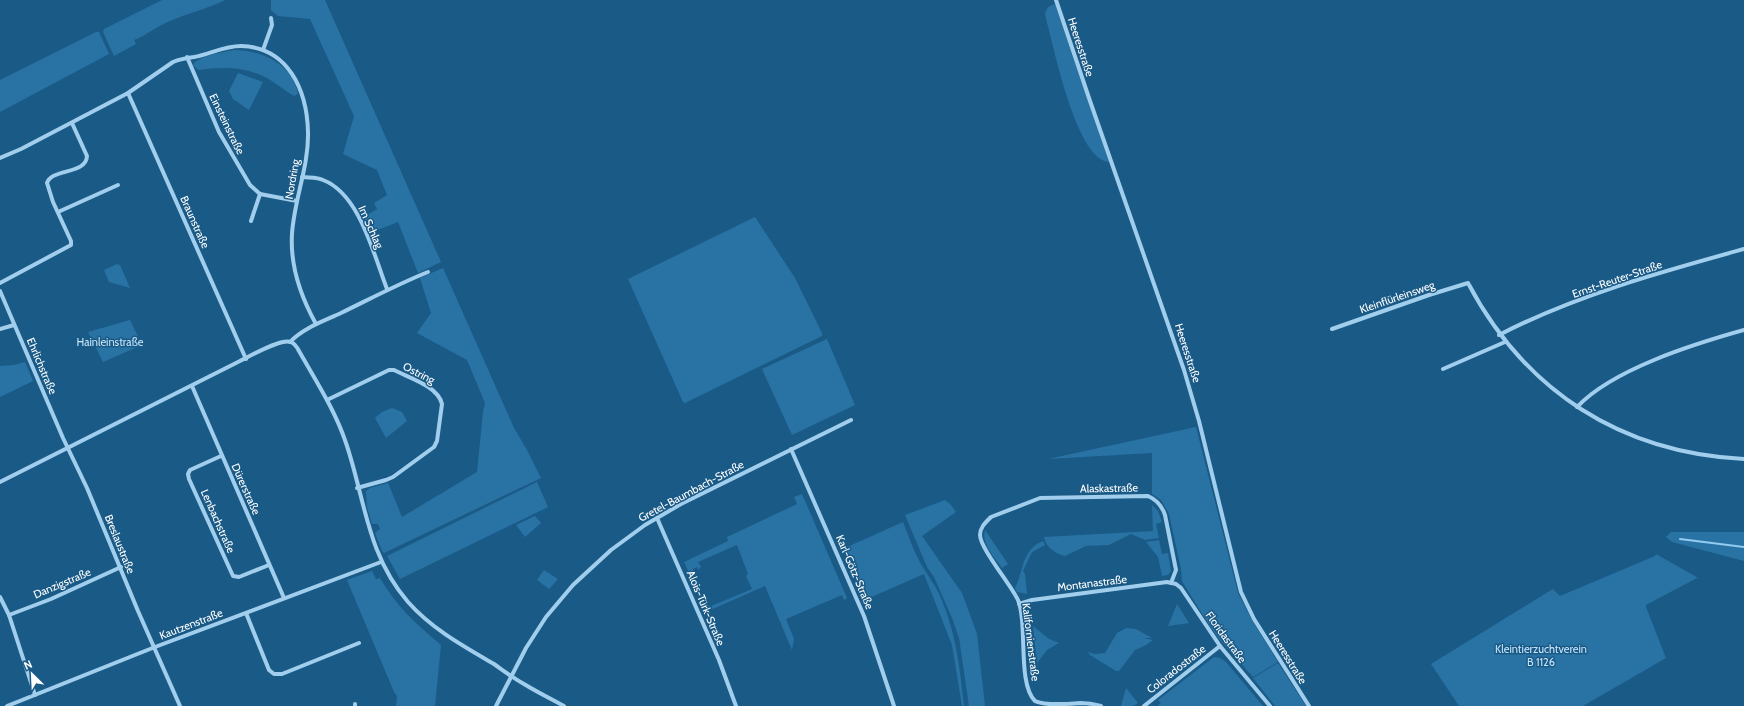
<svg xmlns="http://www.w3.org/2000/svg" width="1744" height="706" viewBox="0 0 1744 706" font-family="Cabin,sans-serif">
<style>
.green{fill:#2973a4}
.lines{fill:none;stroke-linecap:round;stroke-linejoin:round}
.stream{stroke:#94ccef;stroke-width:2}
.street{stroke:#a1ceec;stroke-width:4}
.labels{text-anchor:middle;stroke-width:3;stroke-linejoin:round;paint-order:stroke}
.street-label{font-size:11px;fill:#fff;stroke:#1a5a87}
.park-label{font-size:11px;fill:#c6e5f9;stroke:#1a5a87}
</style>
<rect width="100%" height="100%" fill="#1a5a87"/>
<g class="green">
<path d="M162,0H225C207,9 188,13 170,21C157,26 147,35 134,40L136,44L114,56L103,32L104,29Z"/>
<polygon points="271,0 325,0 441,262 418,273 398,222 370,233 364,217 377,209 374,203 387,195 377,170 343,154 354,116 310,19 278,16 271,10"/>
<path d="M1055,4L1109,162C1076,160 1054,47 1046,19L1045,13L1048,7Z"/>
<polygon points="96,32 99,32 109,54 0,112 0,80"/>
<path d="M234,50C261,50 293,64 298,94L294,96C284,90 275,82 265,77C243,66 221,67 198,70L193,65C197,56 224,52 234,50Z"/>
<polygon points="238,73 263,82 249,110 233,99 229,91"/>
<polygon points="755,217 795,278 822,333 822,336 685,403 683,402 628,279"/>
<polygon points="117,264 120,265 130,288 109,282 104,270"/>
<polygon points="443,268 514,428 527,450 541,478 384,553 382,551 375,533 380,529 378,524 372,524 367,507 366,491 370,488 388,483 402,517 477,472 483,412 485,403 467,360 417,333 431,313 420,278"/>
<polygon points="130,320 142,345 103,362 88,332"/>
<polygon points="827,339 855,405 792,435 762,369"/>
<polygon points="25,362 33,381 0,397 0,366 14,365"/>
<polygon points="392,408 402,412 407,421 386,438 375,418 382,412"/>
<polygon points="1196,427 1238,593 1252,620 1278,662 1253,677 1219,639 1204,617 1182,581 1181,569 1169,514 1161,500 1152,494 1152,453 1048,459"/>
<polygon points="537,482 548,507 400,579 387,556"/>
<polygon points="802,494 847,598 844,600 842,595 786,619 794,639 792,650 765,586 708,611 715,629 713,629 702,604 707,602 709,607 752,589 746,576 748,574 737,545 698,562 701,567 698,570 697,567 693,569 694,573 690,575 684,562 728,541 727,537 797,504 794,497"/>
<polygon points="945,500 951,505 956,512 922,536 962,593 977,634 985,706 969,706 959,638 952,618 934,577 927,567 905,515"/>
<path d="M1152,505L1158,511L1162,522L1156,524L1159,538L1145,540L1131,534L1109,545L1086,546L1065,556C1055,554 1046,547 1044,537L1153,531Z"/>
<polygon points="535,516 541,523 525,537 516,525"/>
<path d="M903,522C909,537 915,555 924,569C930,579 937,588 941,598C956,633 960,669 964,706H962L952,645L924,574L867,599L845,548Z"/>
<path d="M985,530L1008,564L1002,568C995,558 981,544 985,530Z"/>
<polygon points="1671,532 1744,532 1744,561 1672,542 1666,537"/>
<polygon points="1159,540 1162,554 1168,553 1171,571 1168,575 1162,576 1158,557 1146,542"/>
<path d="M1043,541L1045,545L1032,552L1023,571L1025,574L1027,594L1017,592L1015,588C1024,571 1021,550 1043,541Z"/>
<polygon points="1656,554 1700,579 1697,578 1646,605 1646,607 1666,658 1583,706 1459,706 1431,664 1553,589 1560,596 1655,556"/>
<polygon points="544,570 558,579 549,589 537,580"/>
<path d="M372,571L376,579L380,578C396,606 416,624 441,645L435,706H396L397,696L394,692L347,580Z"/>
<polygon points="1177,604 1189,623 1168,626"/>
<polygon points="1033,626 1049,639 1059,643 1047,650 1037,663"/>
<polygon points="1126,628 1136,629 1152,638 1143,638 1153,640 1146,645 1135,650 1119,671 1116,671 1090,655 1088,652 1095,654 1105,653 1117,633"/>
<polygon points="1214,657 1220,658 1226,662 1263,706 1157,706 1161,703 1158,700"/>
<polygon points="1278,663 1306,706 1275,706 1253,678"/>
<polygon points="1126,688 1138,703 1133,706 1121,706"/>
</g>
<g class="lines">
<polyline class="stream" points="1680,539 1744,547"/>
<g class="street">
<polyline points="1056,0 1090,101 1184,370 1199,421 1241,592 1254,619 1309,706"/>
<polyline points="263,50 272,25 271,18"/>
<polyline points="187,57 219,132 250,185 260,194 297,201"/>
<polyline points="128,93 246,359"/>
<path d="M0,158L21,149L128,93L173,62C180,59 186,58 194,57C210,54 224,46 241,46C288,47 307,90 308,132C309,166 294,200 292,234C290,266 301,297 316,324"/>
<path d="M302,177C309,178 317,177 323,180C360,194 374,256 387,289"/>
<polyline points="58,212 118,185"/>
<polyline points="251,221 260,194"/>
<path d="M0,283L71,245V241L53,202L47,183C52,168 86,175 87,156L72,123"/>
<polyline points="0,291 63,438 87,488 138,611 180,706"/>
<polyline points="0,329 14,325"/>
<path d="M1332,329L1429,295L1468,283C1525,391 1621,453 1744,459"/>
<path d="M1499,335C1576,295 1661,272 1744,249"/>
<path d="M290,342C303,328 324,321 341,313C370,299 398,284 428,272"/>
<polyline points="1443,369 1505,342"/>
<polyline points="192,386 284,598"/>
<path d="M327,400L389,370H394C409,378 438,386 442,404L437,441L434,447L393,477L386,480L357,488"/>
<path d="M1577,407C1613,369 1694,344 1744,330"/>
<polyline points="791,449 864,616 894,706"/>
<polyline points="221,456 190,470 188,474 189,479 233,576 239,577 269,565"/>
<path d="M0,482L238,362C249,357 280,338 291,342C295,344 297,347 299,351C316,381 335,410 346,443C365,499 367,555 408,602C432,629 463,646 494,664C504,671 513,678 524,684C537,692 551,699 564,706"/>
<polyline points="657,518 719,660 736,706"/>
<polyline points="0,597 9,615 35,695"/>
<polyline points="1019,604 1032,600 1167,582 1176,584 1181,588 1220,646 1270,706"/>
<polyline points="246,613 269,670 274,674 282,674 359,643"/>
<polyline points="9,615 51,599 121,567"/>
<polyline points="7,706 155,647 381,562"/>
<polyline points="355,706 355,704"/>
<polyline points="496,706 526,648 546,617 573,585 611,550 645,525 681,504 851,420"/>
<path d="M1101,706C1094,704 1087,703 1080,703C1067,704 1046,706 1035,701C1017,683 1028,625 1018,600C1011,585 980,548 980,535C980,527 986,522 991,517L1040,498L1148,496C1157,500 1162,506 1165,515L1176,570L1171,583"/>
<polyline points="1144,706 1220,646"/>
</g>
</g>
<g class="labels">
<g class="street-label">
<text transform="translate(1081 47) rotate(72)" y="4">Heeresstraße</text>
<text transform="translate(227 124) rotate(64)" y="4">Einsteinstraße</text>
<text transform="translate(292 179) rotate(-80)" y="4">Nordring</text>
<text transform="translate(195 222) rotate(66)" y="4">Braunstraße</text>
<text transform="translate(371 227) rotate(66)" y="4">Im Schlag</text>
<text transform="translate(1617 279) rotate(-19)" y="4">Ernst-Reuter-Straße</text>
<text transform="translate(1397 297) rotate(-19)" y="4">Kleinflürleinsweg</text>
<text transform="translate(1188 353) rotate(72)" y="4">Heeresstraße</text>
<text transform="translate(42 366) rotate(67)" y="4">Ehrlichstraße</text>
<text transform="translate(419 373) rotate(27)" y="4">Ostring</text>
<text transform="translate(1109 488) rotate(-1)" y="4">Alaskastraße</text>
<text transform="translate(246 489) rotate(66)" y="4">Dürerstraße</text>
<text transform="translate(691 491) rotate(-28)" y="4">Gretel-Baumbach-Straße</text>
<text transform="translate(218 521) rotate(66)" y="4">Lenbachstraße</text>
<text transform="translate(120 544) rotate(68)" y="4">Breslaustraße</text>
<text transform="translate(855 572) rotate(67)" y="4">Karl-Götz-Straße</text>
<text transform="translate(62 583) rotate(-23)" y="4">Danzigstraße</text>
<text transform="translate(1092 583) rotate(-7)" y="4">Montanastraße</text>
<text transform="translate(706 608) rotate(67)" y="4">Alois-Türk-Straße</text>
<text transform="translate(191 624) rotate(-21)" y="4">Kautzenstraße</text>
<text transform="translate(1226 637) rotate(54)" y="4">Floridastraße</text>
<text transform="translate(1031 642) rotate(83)" y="4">Kalifornienstraße</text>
<text transform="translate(1288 657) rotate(58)" y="4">Heeresstraße</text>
<text transform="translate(1176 669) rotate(-38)" y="4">Coloradostraße</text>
</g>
<g class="park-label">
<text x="110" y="346">Hainleinstraße</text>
<text x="1541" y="653">Kleintierzuchtverein<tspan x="1541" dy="13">B 1126</tspan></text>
</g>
</g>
<g transform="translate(32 674) rotate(336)" stroke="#1a5a87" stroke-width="3" paint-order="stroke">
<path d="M0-3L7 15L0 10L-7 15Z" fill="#ffffff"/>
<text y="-6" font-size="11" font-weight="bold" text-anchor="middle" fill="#ffffff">N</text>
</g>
</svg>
